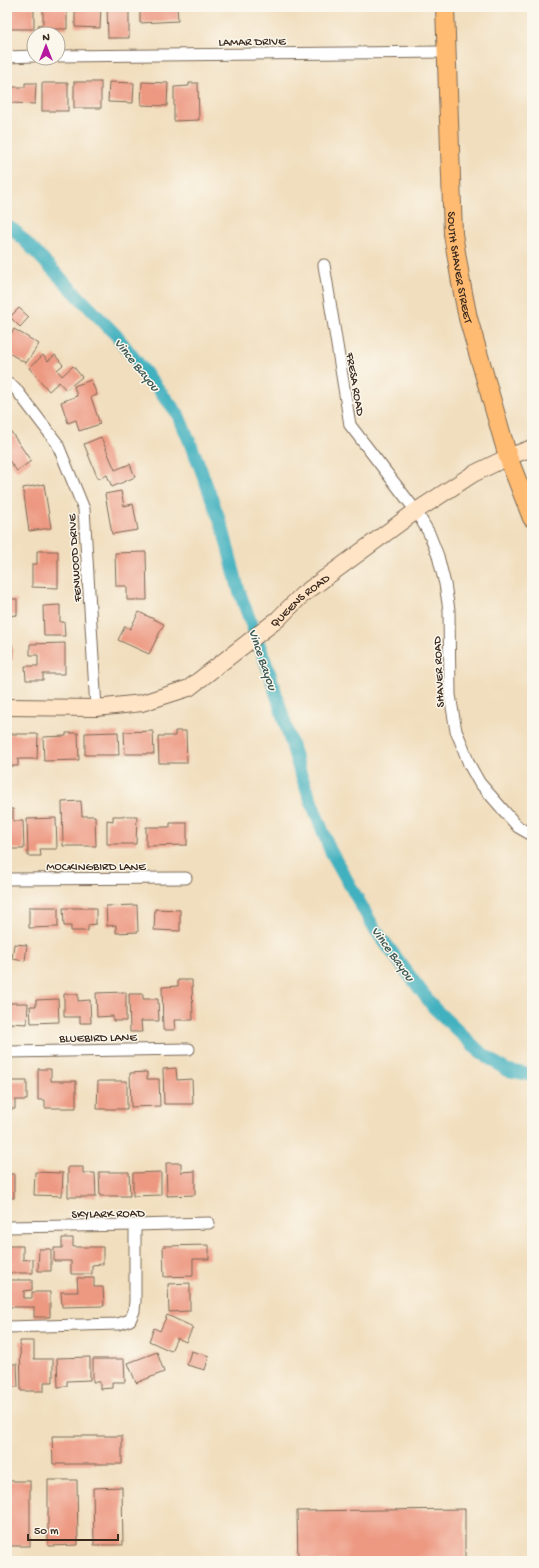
<svg xmlns="http://www.w3.org/2000/svg" width="539" height="1568" viewBox="0 0 539 1568" font-family="'Gochi Hand',sans-serif">
<style>
.lines{fill:none;stroke-linecap:round;stroke-linejoin:round}
.canal{stroke:#43b1bf;stroke-width:13}
.building{fill:#ed9982}
.street-casing{stroke:#7b6956;stroke-width:13}
.secondary-casing{stroke:#7b6956;stroke-width:18}
.primary-casing{stroke:#7b6956;stroke-width:20}
.street{stroke:#fff;stroke-width:11}
.secondary{stroke:#ffe4c6;stroke-width:16}
.primary{stroke:#ffbb71;stroke-width:18}
.labels{text-anchor:middle;stroke-width:3;stroke-linejoin:round;paint-order:stroke}
.street-label{font-size:12px;fill:#3b2a1e;stroke:#fbf7ec}
.water-label{font-size:13px;font-style:italic;fill:#3e5956;stroke:#fbf7ec}
</style>
<rect width="100%" height="100%" fill="#fbf7ec"/>
<filter id="ink" filterUnits="userSpaceOnUse"><feTurbulence type="fractalNoise" baseFrequency=".025" numOctaves="2"/><feDisplacementMap in="SourceGraphic" scale="8" xChannelSelector="R" yChannelSelector="G"/><feConvolveMatrix kernelMatrix="1 2 1 2 8 2 1 2 1" color-interpolation-filters="sRGB"/></filter>
<filter id="wash" filterUnits="userSpaceOnUse"><feTurbulence type="fractalNoise" baseFrequency=".012" numOctaves="4" result="noise"/><feDisplacementMap in="SourceGraphic" scale="16" xChannelSelector="R" yChannelSelector="G"/><feGaussianBlur stdDeviation="0.9" result="paint"/><feColorMatrix in="noise" values="0 0 0 0 0 0 0 0 0 0 0 0 0 0 0 0 0 1.4 0 .05"/><feComposite in="paint" operator="in"/></filter>
<g filter="url(#wash)">
<rect width="100%" height="100%" fill="#f1debe"/>
<g class="lines">
<polyline class="canal" points="7,226 15,231 116,335 178,414 198,462 223,529 239,591 269,671 300,772 330,850 374,928 434,1008 479,1051 506,1070 532,1075"/>
</g>
<g id="blocks">
<g class="building">
<rect x="8" y="7" width="26" height="22"/>
<polygon points="43,7 67,7 67,29 50,29 50,34 39,34 38,25 43,24"/>
<polygon points="75,7 101,7 100,28 75,27"/>
<polygon points="107,7 129,7 129,38 108,38"/>
<polygon points="140,7 177,7 178,21 140,23"/>
<rect x="74" y="82" width="27" height="26"/>
<polygon points="109,82 134,83 133,103 108,102"/>
<polygon points="142,82 168,83 167,106 141,105"/>
<polygon points="25,83 36,83 35,104 11,103 11,87 25,87"/>
<rect x="42" y="83" width="26" height="28"/>
<polygon points="189,83 198,83 199,120 174,121 174,87 189,86"/>
<polygon points="19,308 29,317 20,327 10,317"/>
<polygon points="14,329 39,344 26,363 7,352 7,339"/>
<polygon points="43,355 48,361 55,355 63,365 57,370 62,376 73,366 82,377 66,390 59,382 49,391 29,368"/>
<polygon points="91,380 97,395 91,397 100,424 79,431 76,420 68,423 61,402 77,396 74,386"/>
<polygon points="7,426 31,461 17,471 7,458"/>
<polygon points="101,437 115,470 130,464 135,477 112,487 107,475 98,479 84,444"/>
<polygon points="44,484 51,528 29,531 23,488"/>
<polygon points="121,491 124,506 133,504 138,530 112,534 105,494"/>
<polygon points="37,551 58,551 58,588 32,587 32,564 37,564"/>
<polygon points="146,552 147,600 127,600 127,586 116,586 115,553"/>
<polygon points="7,599 17,599 17,615 7,616"/>
<polygon points="60,605 60,622 64,622 65,636 44,636 43,606"/>
<polygon points="139,612 164,624 149,654 118,640 125,626 130,629"/>
<polygon points="65,643 65,674 43,674 43,680 26,680 25,666 38,666 38,655 30,655 30,644"/>
<polygon points="7,645 12,645 13,659 7,659"/>
<polygon points="153,731 154,754 125,754 124,732"/>
<polygon points="175,731 186,731 187,763 159,763 158,736 175,736"/>
<polygon points="118,732 119,755 85,755 85,733"/>
<polygon points="66,733 78,733 79,760 44,761 43,737 66,736"/>
<polygon points="7,734 38,734 37,759 18,759 18,766 7,766"/>
<polygon points="81,801 82,816 95,816 96,846 63,846 62,802"/>
<polygon points="7,809 13,809 13,821 23,821 24,849 7,849"/>
<polygon points="113,816 137,816 136,844 107,844 107,820 113,821"/>
<polygon points="56,818 57,849 40,849 41,856 28,856 27,819"/>
<polygon points="170,823 187,823 187,845 146,846 146,827 170,827"/>
<polygon points="137,905 138,932 116,933 116,925 107,926 106,906"/>
<polygon points="29,907 58,907 58,927 29,928"/>
<polygon points="63,908 96,908 96,924 88,925 88,931 71,931 71,926 64,926"/>
<polygon points="155,909 180,910 180,931 154,930"/>
<polygon points="14,944 27,945 25,961 12,959"/>
<polygon points="178,980 192,980 193,1020 174,1020 175,1030 163,1030 162,987 178,986"/>
<polygon points="126,992 126,1021 113,1021 113,1016 97,1017 96,993"/>
<polygon points="64,994 78,994 78,1001 90,1000 91,1023 80,1023 80,1017 64,1017"/>
<polygon points="129,994 143,994 143,999 158,999 159,1021 141,1021 142,1032 130,1032"/>
<polygon points="58,999 59,1022 31,1023 30,1006 36,1006 36,1000"/>
<polygon points="7,1003 28,1003 27,1024 10,1023 10,1031 7,1031"/>
<polygon points="176,1068 177,1080 192,1079 193,1104 164,1104 163,1069"/>
<polygon points="38,1069 51,1069 51,1081 76,1081 76,1108 45,1108 45,1100 38,1100"/>
<polygon points="7,1071 11,1071 11,1081 27,1081 27,1100 15,1100 15,1109 7,1109"/>
<polygon points="147,1072 147,1079 159,1079 160,1106 131,1107 130,1073"/>
<polygon points="98,1081 127,1081 127,1109 97,1109"/>
<polygon points="166,1163 181,1163 181,1172 195,1171 195,1195 167,1196"/>
<polygon points="68,1167 83,1167 83,1173 95,1173 96,1197 68,1197"/>
<polygon points="35,1172 63,1173 62,1196 34,1195"/>
<polygon points="99,1172 129,1172 130,1196 100,1196"/>
<polygon points="161,1172 161,1195 133,1196 133,1173"/>
<rect x="7" y="1174" width="7" height="24"/>
<polygon points="62,1238 73,1238 73,1247 103,1247 103,1264 92,1265 92,1274 71,1274 71,1261 54,1261 54,1248 62,1248"/>
<polygon points="209,1245 209,1259 193,1259 193,1276 164,1277 163,1246"/>
<polygon points="7,1246 23,1246 23,1260 33,1259 33,1273 7,1273"/>
<polygon points="39,1249 51,1249 51,1271 38,1271"/>
<polygon points="77,1278 94,1278 94,1287 103,1287 104,1306 62,1307 61,1292 78,1292"/>
<polygon points="7,1280 32,1280 32,1290 24,1291 24,1298 32,1298 32,1292 50,1292 50,1317 34,1317 34,1307 7,1307"/>
<polygon points="190,1283 190,1311 169,1312 168,1284"/>
<polygon points="167,1315 193,1327 186,1342 177,1338 171,1351 149,1341 154,1328 160,1331"/>
<polygon points="20,1341 34,1341 34,1359 53,1359 53,1382 44,1382 44,1391 21,1391"/>
<polygon points="191,1351 209,1356 205,1370 187,1365"/>
<polygon points="157,1352 164,1372 136,1383 128,1363"/>
<polygon points="90,1357 90,1380 67,1381 67,1386 58,1387 57,1358"/>
<polygon points="93,1359 124,1359 125,1382 112,1382 112,1388 100,1389 100,1382 93,1382"/>
<polygon points="7,1364 17,1364 18,1387 7,1387"/>
<polygon points="52,1436 122,1436 122,1464 53,1464"/>
<polygon points="48,1480 77,1480 78,1545 48,1546"/>
<rect x="7" y="1481" width="23" height="65"/>
<polygon points="122,1487 123,1545 94,1545 93,1488"/>
<polygon points="465,1509 465,1561 298,1561 297,1511"/>
</g>
</g>
</g>
<g filter="url(#ink)">
<use href="#blocks" fill-opacity="0" stroke="#7b6956" stroke-width="1"/>
<g class="lines">
<g class="street-casing">
<g id="street">
<polyline points="58,56 446,52"/>
<polyline points="7,57 34,56"/>
<polyline points="324,265 350,425 416,511 429,533 438,556 445,584 449,610 450,695 456,731 460,740 469,764 479,782 518,827 532,835"/>
<polyline points="7,382 15,388 57,443 84,509 96,708"/>
<polyline points="7,879 186,878"/>
<polyline points="7,1052 189,1049"/>
<polyline points="7,1227 135,1225 209,1223"/>
<polyline points="7,1327 118,1324 130,1320 134,1311 135,1301 135,1225"/>
</g>
</g>
<g class="secondary-casing">
<g id="secondary">
<path id="s1" d="M7,707L96,708L142,703L189,688L278,619L302,595L416,511L473,474L508,457L532,448"/>
</g>
</g>
<g class="primary-casing">
<g id="primary">
<path id="s2" d="M445,7L453,234L461,283L468,318L508,457L532,518"/>
</g>
</g>
<use href="#street" class="street"/>
<use href="#secondary" class="secondary"/>
<use href="#primary" class="primary"/>
</g>
</g>
<g class="labels">
<g class="street-label">
<text transform="translate(252 41) rotate(-1)" y="4">LAMAR DRIVE</text>
<text dy="4" stroke="none"><textPath href="#s2" startOffset="261">SOUTH SHAVER STREET</textPath></text>
<text transform="translate(356 384) rotate(80)" y="4">FRESA ROAD</text>
<text transform="translate(74 558) rotate(-94)" y="4">FENWOOD DRIVE</text>
<text dy="4" stroke="none"><textPath href="#s1" startOffset="326">QUEENS ROAD</textPath></text>
<text transform="translate(438 672) rotate(-93)" y="4">SHAVER ROAD</text>
<text x="96" y="870">MOCKINGBIRD LANE</text>
<text transform="translate(98 1037) rotate(-1)" y="4">BLUEBIRD LANE</text>
<text transform="translate(108 1213) rotate(-1)" y="4">SKYLARK ROAD</text>
</g>
<g class="water-label">
<text transform="translate(138 364) rotate(51)" y="5">Vince Bayou</text>
<text transform="translate(264 659) rotate(71)" y="5">Vince Bayou</text>
<text transform="translate(394 953) rotate(54)" y="5">Vince Bayou</text>
</g>
</g>
<rect width="539" height="1568" fill="none" stroke="#fbf7ec" stroke-width="24"/>
<g transform="translate(46 46)"><circle r="19" fill="#fbf7ec" stroke="#aea59a"/>
<path d="M0-3L7 15L0 10L-7 15Z" fill="#b5179e"/>
<text y="-6" font-size="11" font-weight="bold" text-anchor="middle" fill="#3b2a1e">N</text>
</g>
<path d="M28 1534v6h90v-6" fill="none" stroke="#3b2a1e" stroke-width="2"/>
<text x="34" y="1534" font-size="12" fill="#3b2a1e" stroke="#fbf7ec" stroke-width="3" paint-order="stroke">50 m</text>
</svg>
